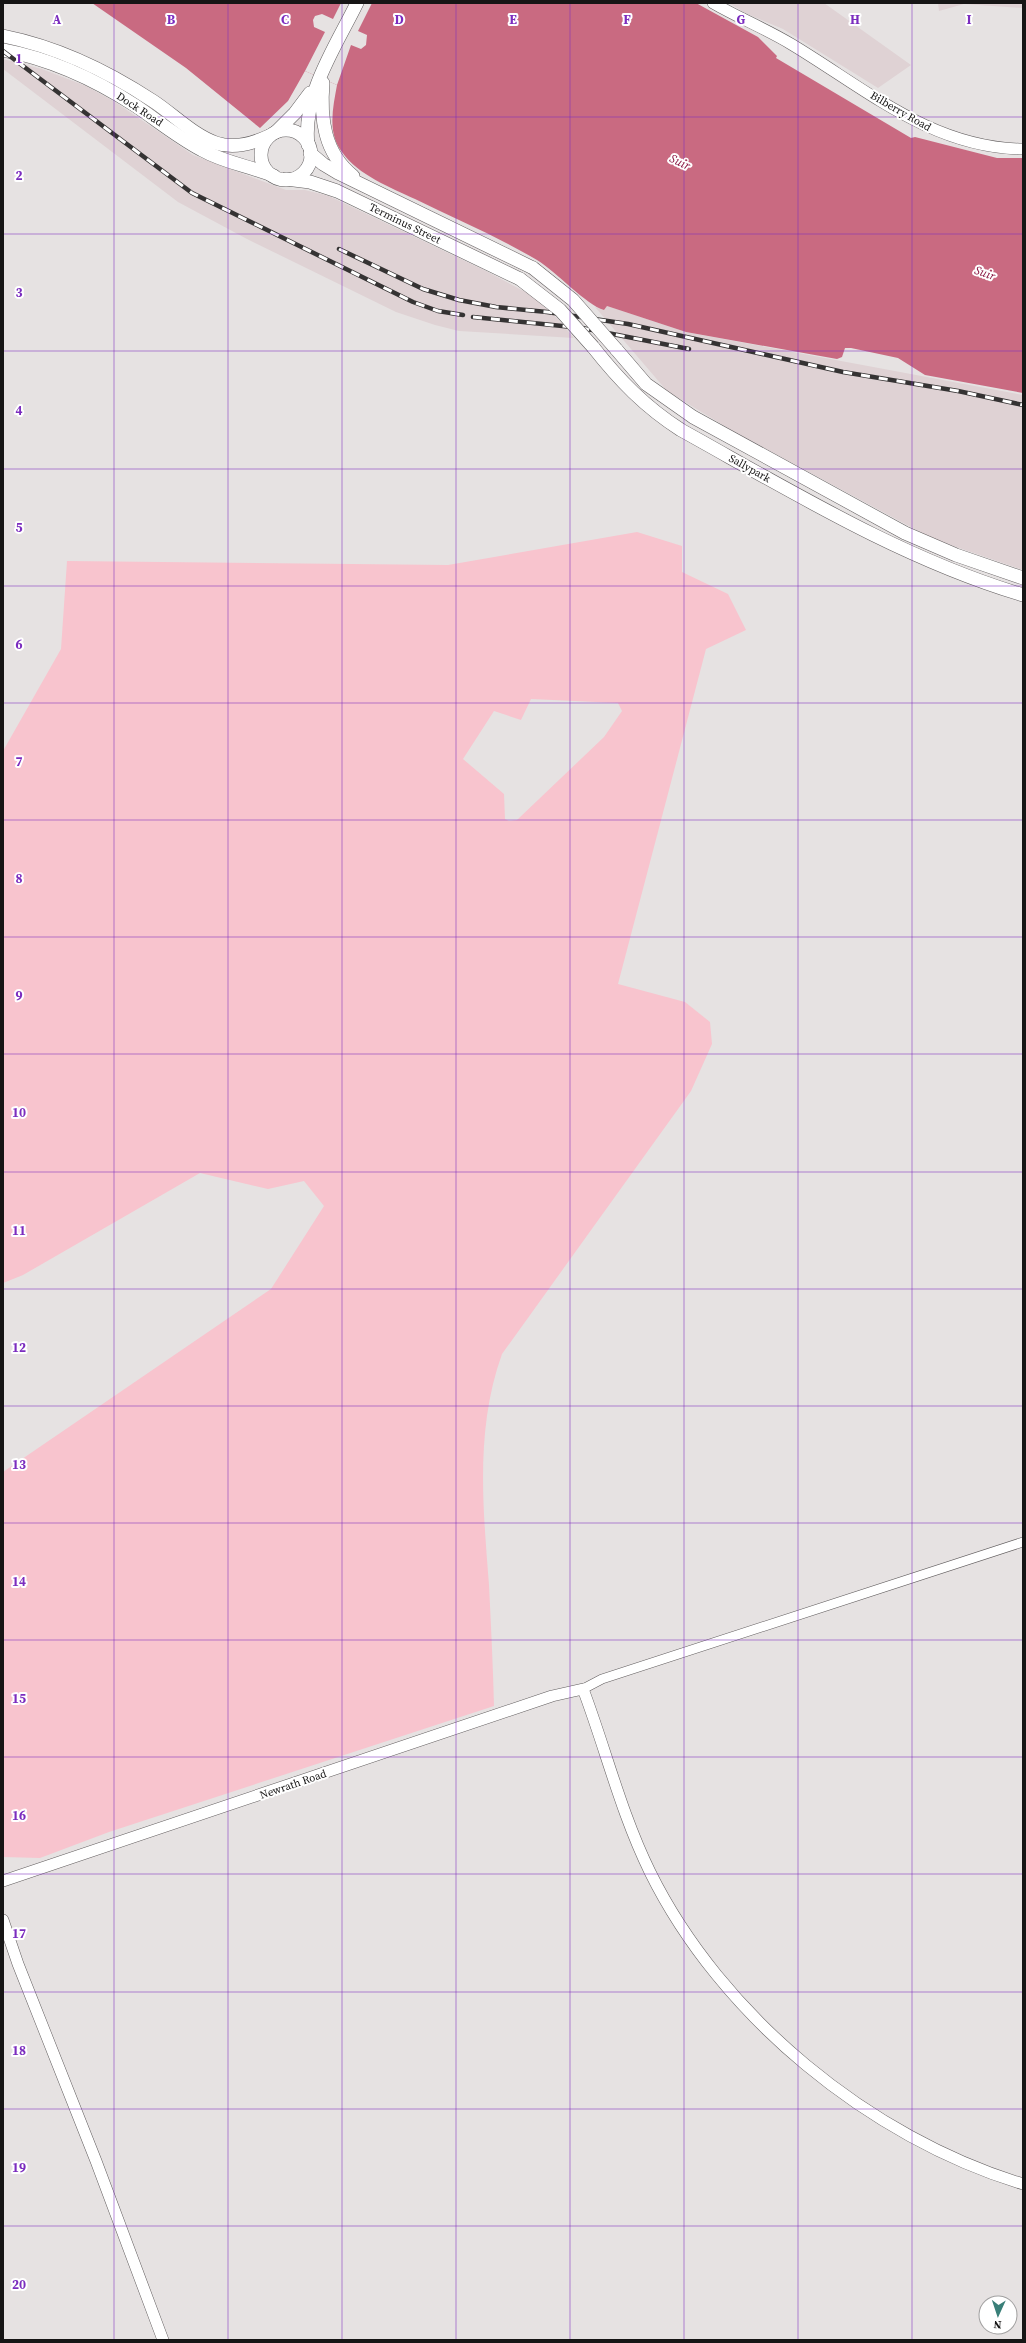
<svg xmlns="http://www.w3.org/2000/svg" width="1026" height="2343" viewBox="0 0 1026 2343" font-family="'Source Serif 4',serif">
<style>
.built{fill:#dfd2d4}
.green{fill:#f8c4ce;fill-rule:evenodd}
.water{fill:#c96a81}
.pier{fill:#e6e2e2}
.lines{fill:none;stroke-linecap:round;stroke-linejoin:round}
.minor-casing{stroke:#615d5e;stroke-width:10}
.tertiary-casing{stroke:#615d5e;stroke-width:12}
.secondary-casing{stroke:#615d5e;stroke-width:14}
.minor{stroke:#fff;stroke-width:9}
.tertiary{stroke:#fff;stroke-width:11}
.secondary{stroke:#fff;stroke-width:13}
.rail-casing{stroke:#353333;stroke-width:4.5}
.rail{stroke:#fff;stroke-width:3;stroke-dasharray:9;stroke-linecap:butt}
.secondary-bridge-casing{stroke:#615d5e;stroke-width:14;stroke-linecap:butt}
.secondary-bridge{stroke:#fff;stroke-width:13}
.grid{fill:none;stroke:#7b2cbf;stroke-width:1;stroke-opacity:0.55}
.labels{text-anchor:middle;stroke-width:4;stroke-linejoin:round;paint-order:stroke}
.street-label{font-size:11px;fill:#161515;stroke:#fff}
.water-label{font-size:12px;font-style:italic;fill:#88123f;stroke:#fff}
.grid-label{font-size:13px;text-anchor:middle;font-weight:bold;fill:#7b2cbf;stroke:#fff;stroke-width:4;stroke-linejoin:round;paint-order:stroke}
</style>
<rect width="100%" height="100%" fill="#e6e2e2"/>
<g class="built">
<polygon points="729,3 824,3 911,65 878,88 783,29 745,13"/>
<polygon points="938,3 1023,3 1023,8 964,4 939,11"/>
<polygon points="3,59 42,69 86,86 115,102 193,155 286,190 305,190 329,196 486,271 531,295 557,318 574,338 459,331 435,325 396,312 247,239 178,202 3,69"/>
<polygon points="607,306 686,332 1023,395 1023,570 933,539 731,430 667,391 595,307 604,310"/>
</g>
<path class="green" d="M637,532L682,546V572L728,594L746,630L706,649L618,984L685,1002L710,1022L712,1044L691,1091L502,1354C475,1429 483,1508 489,1585C491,1626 493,1666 494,1706L109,1832L40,1858L3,1857V1472L271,1289L324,1206L304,1181L268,1189L200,1173L23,1275L3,1283V751L61,649L67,561L448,565ZM531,699L618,703L622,711L604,737L517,820L509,821L505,819L504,794L463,759L494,711L521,720Z"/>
<path class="water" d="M92,3H696L758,37L777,56L776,58L911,138L915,137L997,158H1023V393L925,375L898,358L851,348H845L842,357L837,359L686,332L607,306L604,310C586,305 557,272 537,260C498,237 456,219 415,199C391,188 358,175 342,152C327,133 333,107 337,85L305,71L288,101L260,128L186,68Z"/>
<polygon class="pier" points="341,3 372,3 358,31 367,35 366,45 361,49 351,45 337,85 305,71 325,32 314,27 313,20 315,16 322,14 333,19"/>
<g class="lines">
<g class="minor-casing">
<polyline id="minor" points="583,1689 602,1679 1023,1542"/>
</g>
<g class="tertiary-casing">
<g id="tertiary">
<path d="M713,3C739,18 766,29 791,44C866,89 932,148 1023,149"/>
<path d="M3,1881L552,1696L583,1689C606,1750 621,1813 650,1872C721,2016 870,2138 1023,2184"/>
<polyline points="3,1920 18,1964 96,2161 163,2340"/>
</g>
</g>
<g class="secondary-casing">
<g id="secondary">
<path d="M3,36C58,47 106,70 153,101C173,114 193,135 216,143C234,149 252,144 269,136"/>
<path d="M3,50C51,59 96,80 136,106C158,121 179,138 202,150C225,163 250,166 274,176"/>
<path d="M323,83C320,118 324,153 353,176"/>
<circle cx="286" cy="155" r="25"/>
<polyline points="276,132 295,113 310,93"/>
<path d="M308,145C302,95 336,46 357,3"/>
<polyline points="310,153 323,164 338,173 533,268"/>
<polyline points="286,179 310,182 337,191 520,279"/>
<path d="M593,347C619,380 645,407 681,430C791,491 902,559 1023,595"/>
<polyline points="616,349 646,384 693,417 905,533 956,555 1023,578"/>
</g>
</g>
<use href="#minor" class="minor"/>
<use href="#tertiary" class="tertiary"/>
<use href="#secondary" class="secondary"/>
<g class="rail-casing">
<g id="rail">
<polyline points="3,51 192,193 413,302 438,311 463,315"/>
<polyline points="339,249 423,289 459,300 496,307 547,312 628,324 843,372 958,391 1023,405"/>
<polyline points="473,317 582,328 689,349"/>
</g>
</g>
<use href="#rail" class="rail"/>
<g class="secondary-bridge-casing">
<g id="secondary-bridge">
<polyline points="533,268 573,300 616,349"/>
<polyline points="520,279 560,310 593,347"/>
</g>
</g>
<use href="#secondary-bridge" class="secondary-bridge"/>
</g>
<path class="grid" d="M114,3V2340M228,3V2340M342,3V2340M456,3V2340M570,3V2340M684,3V2340M798,3V2340M912,3V2340M3,117H1023M3,234H1023M3,351H1023M3,469H1023M3,586H1023M3,703H1023M3,820H1023M3,937H1023M3,1054H1023M3,1172H1023M3,1289H1023M3,1406H1023M3,1523H1023M3,1640H1023M3,1757H1023M3,1874H1023M3,1992H1023M3,2109H1023M3,2226H1023"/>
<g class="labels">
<g class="street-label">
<text transform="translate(140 109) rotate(33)" y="4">Dock Road</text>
<text transform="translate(901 111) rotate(30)" y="4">Bilberry Road</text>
<text transform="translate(405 223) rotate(26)" y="4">Terminus Street</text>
<text transform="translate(750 468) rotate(29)" y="4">Sallypark</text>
<text transform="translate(293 1784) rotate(-19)" y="4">Newrath Road</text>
</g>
<g class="water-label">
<text transform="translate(680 162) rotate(26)" y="4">Suir</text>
<text transform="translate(985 273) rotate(20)" y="4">Suir</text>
</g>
</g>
<g class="grid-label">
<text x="57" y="24">A</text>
<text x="171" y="24">B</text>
<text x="285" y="24">C</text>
<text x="399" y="24">D</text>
<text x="513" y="24">E</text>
<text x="627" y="24">F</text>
<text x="741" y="24">G</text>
<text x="855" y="24">H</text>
<text x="969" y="24">I</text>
<text x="19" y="63">1</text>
<text x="19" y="180">2</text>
<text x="19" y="297">3</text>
<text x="19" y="415">4</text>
<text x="19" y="532">5</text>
<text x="19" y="649">6</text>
<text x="19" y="766">7</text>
<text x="19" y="883">8</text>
<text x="19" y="1000">9</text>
<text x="19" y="1117">10</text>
<text x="19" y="1235">11</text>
<text x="19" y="1352">12</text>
<text x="19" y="1469">13</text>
<text x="19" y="1586">14</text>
<text x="19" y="1703">15</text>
<text x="19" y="1820">16</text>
<text x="19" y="1938">17</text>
<text x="19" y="2055">18</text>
<text x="19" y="2172">19</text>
<text x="19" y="2289">20</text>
</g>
<rect width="1026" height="2343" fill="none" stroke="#161515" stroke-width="8"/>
<g transform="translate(998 2315) rotate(183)"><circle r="19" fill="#ffffff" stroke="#a2a1a1"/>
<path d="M0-3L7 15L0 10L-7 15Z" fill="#397f78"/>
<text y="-6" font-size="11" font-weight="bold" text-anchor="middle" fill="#161515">N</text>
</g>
</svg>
